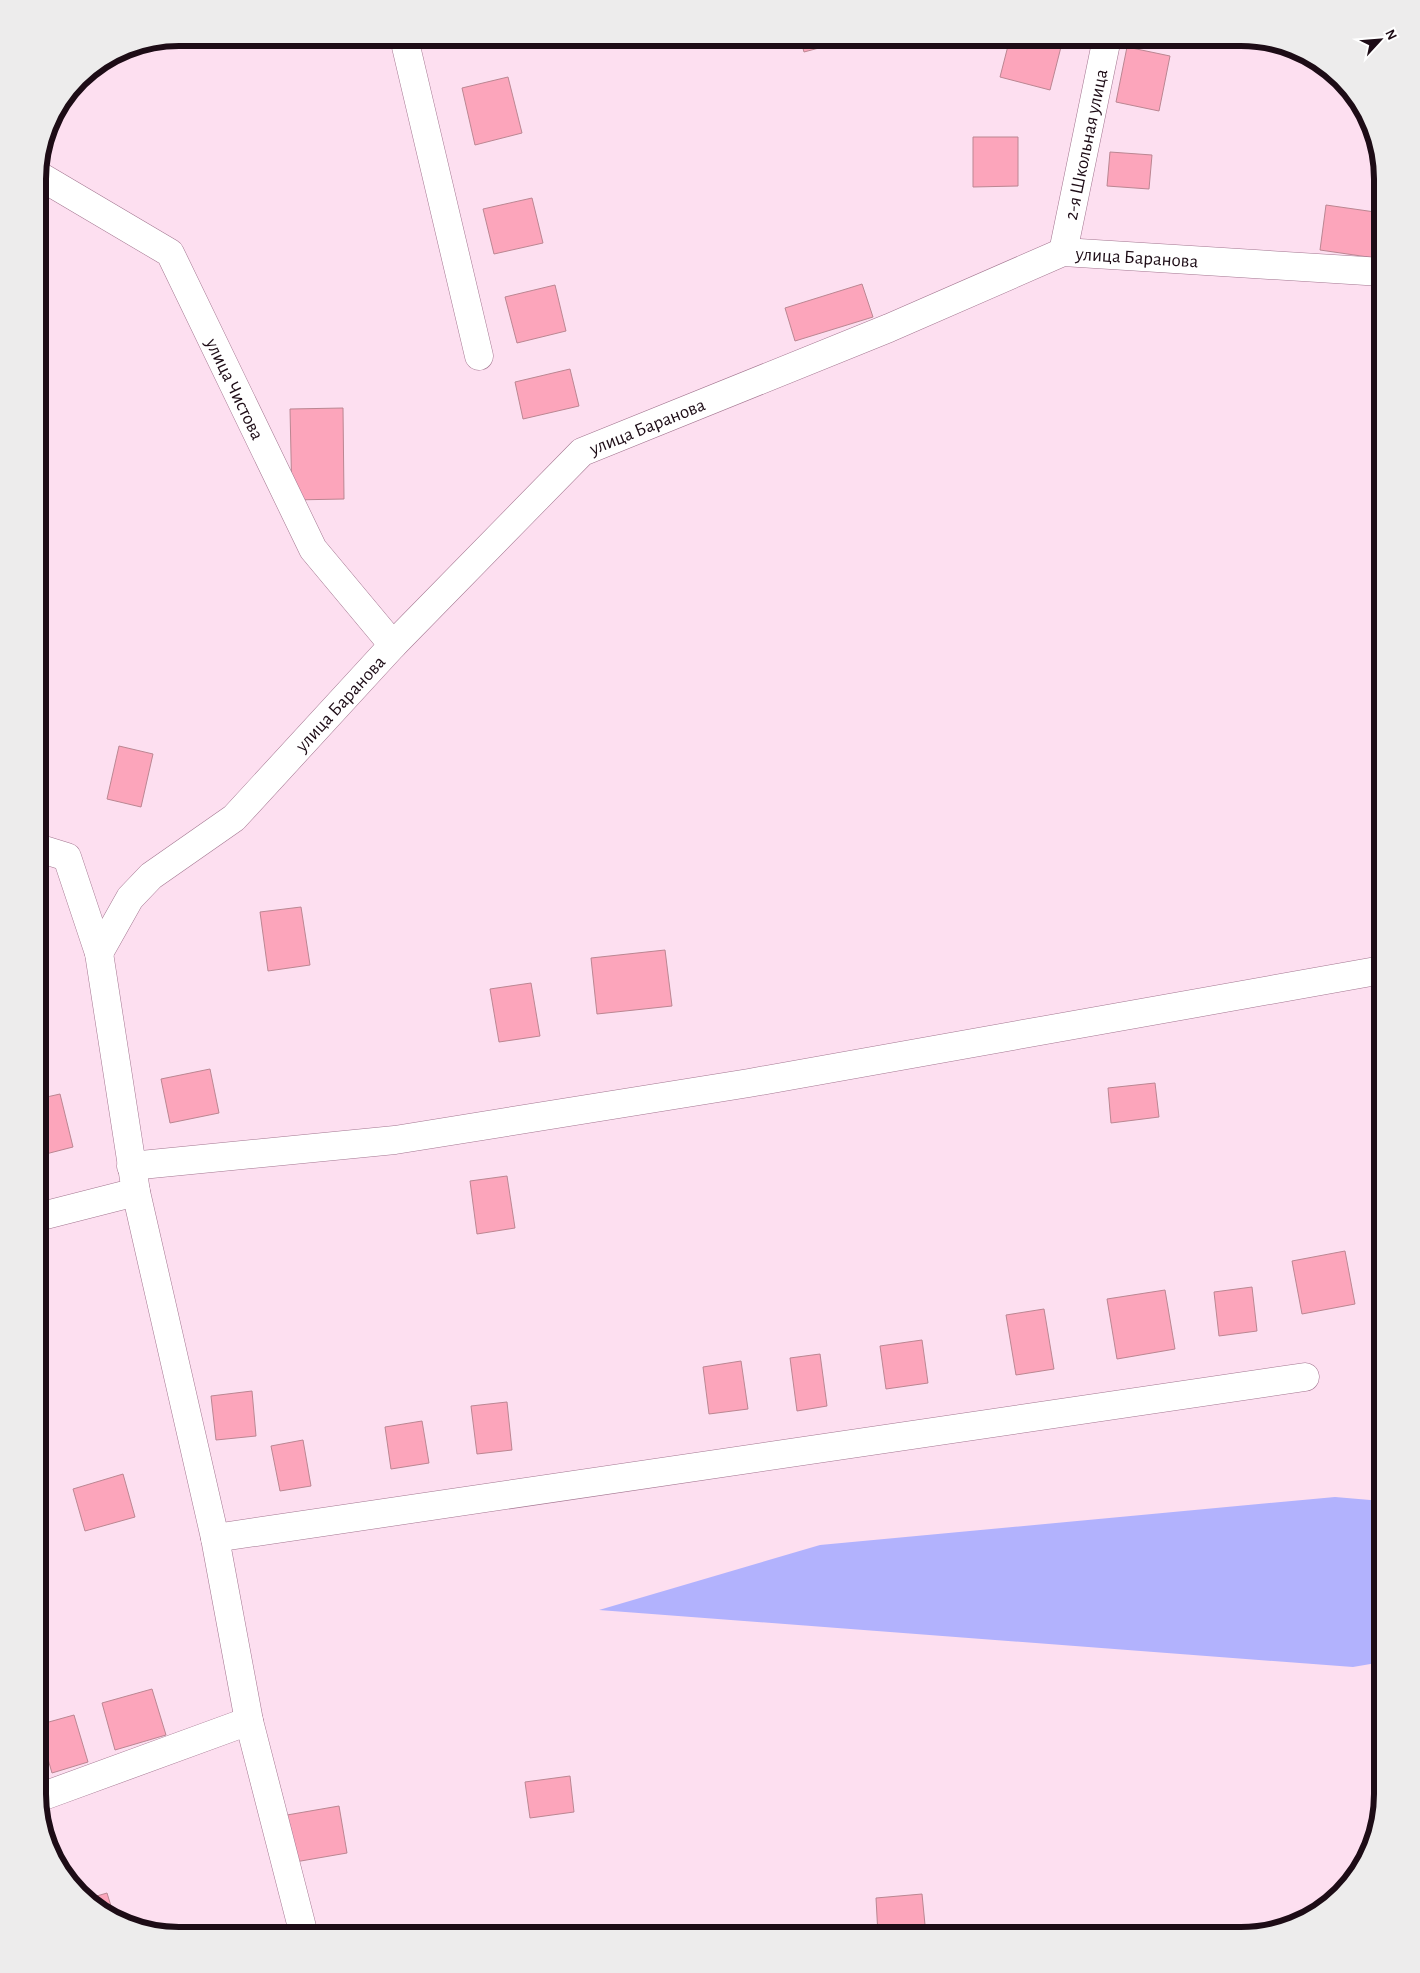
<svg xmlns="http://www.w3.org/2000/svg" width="1420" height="1973" viewBox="0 0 1420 1973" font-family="'Alegreya Sans',sans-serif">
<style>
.water{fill:#b2b2fd}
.building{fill:#fca5bb;stroke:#bb8692}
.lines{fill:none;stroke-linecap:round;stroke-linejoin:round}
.street-casing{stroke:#a37690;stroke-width:29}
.street{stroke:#fff;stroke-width:28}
.labels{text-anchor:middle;stroke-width:4;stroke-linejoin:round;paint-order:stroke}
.street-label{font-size:19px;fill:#1d0c16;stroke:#fff}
.rim{fill:none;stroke:#1d0c16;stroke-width:6}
</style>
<rect width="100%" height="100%" fill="#fddff0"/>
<polygon class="water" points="1335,1497 1382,1501 1382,1662 1353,1667 599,1610 820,1545"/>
<g class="building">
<polygon points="800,38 856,38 804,52"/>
<polygon points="1010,38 1041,38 1062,43 1050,90 1000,77"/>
<polygon points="1127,47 1170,56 1159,111 1116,102"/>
<polygon points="508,77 522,133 475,145 462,88"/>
<polygon points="973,137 1018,137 1018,186 973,187"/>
<polygon points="1110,152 1152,155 1149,189 1107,186"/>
<polygon points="532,198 543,243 494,254 483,209"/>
<polygon points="1326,205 1382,213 1375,258 1320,250"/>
<polygon points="862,284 873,317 795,341 785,308"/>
<polygon points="555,285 566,331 517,343 505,297"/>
<polygon points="570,369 579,406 523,419 515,382"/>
<polygon points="343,408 344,499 292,500 290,409"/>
<polygon points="119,746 153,754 141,807 107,799"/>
<polygon points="301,907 310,965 268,971 260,912"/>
<polygon points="665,950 672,1006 597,1014 591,958"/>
<polygon points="531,983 540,1036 499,1042 490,989"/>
<polygon points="210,1069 219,1113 170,1123 161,1079"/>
<polygon points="1155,1083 1159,1117 1111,1123 1108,1088"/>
<polygon points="60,1094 73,1147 38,1156 38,1099"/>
<polygon points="507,1176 515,1228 477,1234 470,1181"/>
<polygon points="1345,1251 1355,1304 1302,1314 1292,1261"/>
<polygon points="1252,1287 1257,1331 1219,1336 1214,1292"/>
<polygon points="1165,1290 1175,1349 1117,1359 1107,1299"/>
<polygon points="1044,1309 1054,1369 1016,1375 1006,1315"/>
<polygon points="922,1340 928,1383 886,1389 880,1346"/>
<polygon points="820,1354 827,1406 797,1411 790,1358"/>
<polygon points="741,1361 748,1409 709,1414 703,1367"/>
<polygon points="252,1391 256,1436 216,1440 211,1396"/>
<polygon points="507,1402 512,1450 477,1454 471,1406"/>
<polygon points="422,1421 429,1463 391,1469 385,1427"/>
<polygon points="303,1440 311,1486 280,1491 271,1446"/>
<polygon points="123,1474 135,1517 85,1531 73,1489"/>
<polygon points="152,1689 166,1735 115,1750 102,1703"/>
<polygon points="74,1715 88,1762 52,1773 38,1725"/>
<polygon points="570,1776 574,1812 530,1818 525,1782"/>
<polygon points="339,1806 347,1853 295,1862 287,1815"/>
<polygon points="107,1893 115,1919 108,1916 90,1898"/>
<polygon points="922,1894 926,1935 878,1935 876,1898"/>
<polygon points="1089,1928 1090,1935 1038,1935 1038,1930"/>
</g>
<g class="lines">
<g class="street-casing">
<g id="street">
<polyline points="404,38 479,356"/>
<path id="s1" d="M38,175L170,253L313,549L393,645"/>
<path id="s2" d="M1063,252L1107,38"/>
<polyline points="38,848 67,857 99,953 136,1192 215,1538 249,1721 304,1935"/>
<path id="s3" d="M99,953L130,898L151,876L234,818L393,645L582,452L889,328L1063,252L1382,272"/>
<polyline points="131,1166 395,1140 749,1083 1382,970"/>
<polyline points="38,1217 136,1192"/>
<polyline points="215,1538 1305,1377"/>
<polyline points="38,1798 249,1721"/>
</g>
</g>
<use href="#street" class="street"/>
</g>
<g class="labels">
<g class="street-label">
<text dy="7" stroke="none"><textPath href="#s2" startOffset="110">2-я Школьная улица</textPath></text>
<text dy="7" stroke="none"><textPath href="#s3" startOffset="1295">улица Баранова</textPath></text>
<text dy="7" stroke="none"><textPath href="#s1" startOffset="304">улица Чистова</textPath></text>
<text dy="7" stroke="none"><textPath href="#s3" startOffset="770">улица Баранова</textPath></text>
<text dy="7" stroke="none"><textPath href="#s3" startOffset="351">улица Баранова</textPath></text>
</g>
</g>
<path d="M0 0H1420V1973H0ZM179 46H1241A133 133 0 0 1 1374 179V1794A133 133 0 0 1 1241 1927H179A133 133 0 0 1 46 1794V179A133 133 0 0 1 179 46Z" fill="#edecec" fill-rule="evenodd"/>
<path class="rim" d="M179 46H1241A133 133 0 0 1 1374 179V1794A133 133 0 0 1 1241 1927H179A133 133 0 0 1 46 1794V179A133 133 0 0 1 179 46Z"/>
<g transform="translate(1380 40) rotate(64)" stroke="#ffffff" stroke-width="4" paint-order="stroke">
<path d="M0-4L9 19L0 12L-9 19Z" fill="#1d0c16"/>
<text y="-8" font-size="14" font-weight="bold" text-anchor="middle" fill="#1d0c16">N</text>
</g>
</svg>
